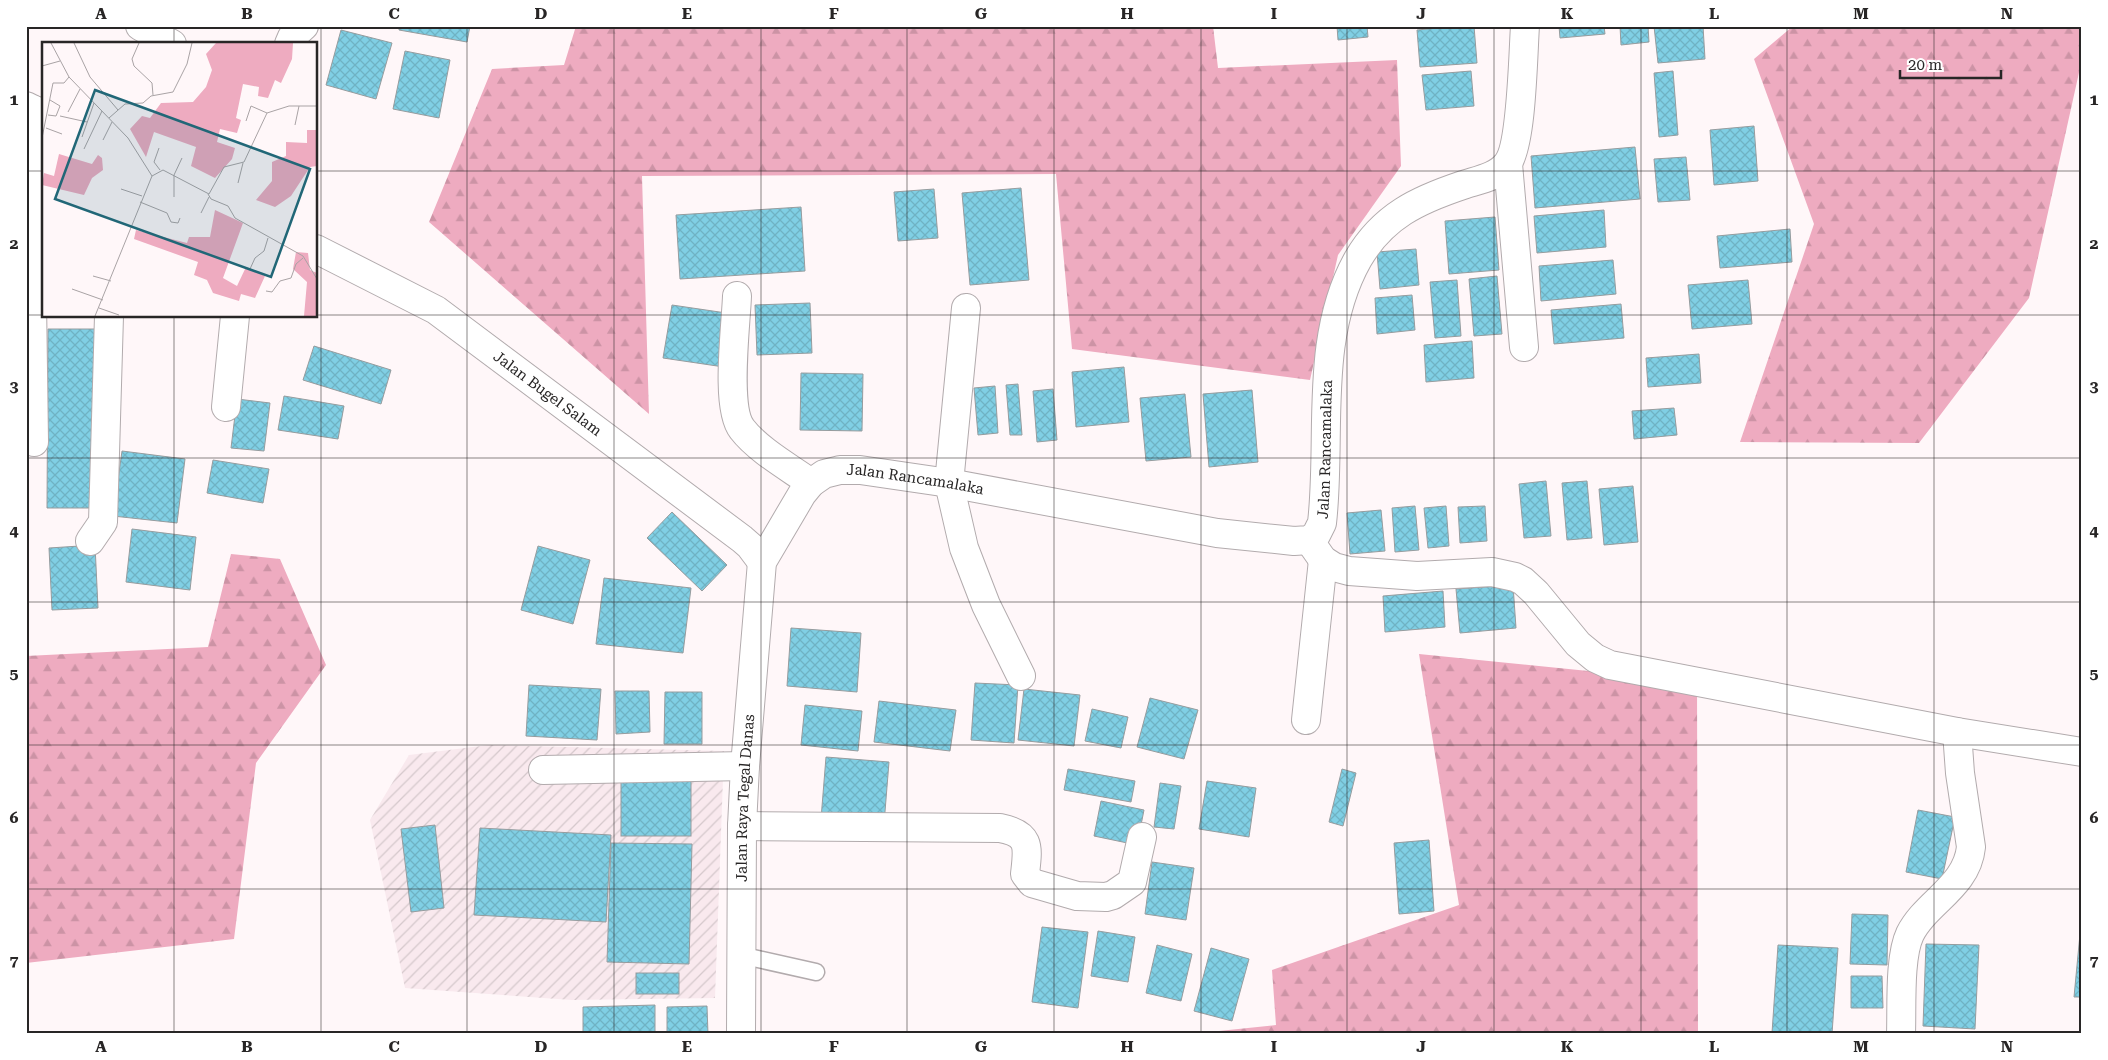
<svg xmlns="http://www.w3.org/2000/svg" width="2108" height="1060" viewBox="0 0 2108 1060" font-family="'Roboto Serif',serif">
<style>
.industrial{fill:url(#industrial-furrows)}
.forest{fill:url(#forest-firs)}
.building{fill:url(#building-cross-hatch);stroke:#969c9e}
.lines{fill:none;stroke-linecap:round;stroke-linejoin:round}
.lane-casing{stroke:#b2abad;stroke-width:19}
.street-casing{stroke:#b2abad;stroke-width:30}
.secondary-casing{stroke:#b2abad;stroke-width:30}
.lane{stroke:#fff;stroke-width:16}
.street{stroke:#fff;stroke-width:28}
.secondary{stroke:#fff;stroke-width:28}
.grid{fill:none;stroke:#282626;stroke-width:1;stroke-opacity:0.55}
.labels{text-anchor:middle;stroke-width:5;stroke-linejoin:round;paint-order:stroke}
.street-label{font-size:15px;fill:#282626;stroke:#fff}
.inset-road{fill:none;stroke:#a9a3a5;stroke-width:1}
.view{fill:#216777;fill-opacity:0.15;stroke:#216777;stroke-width:2.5}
.inset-edge{fill:none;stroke:#282626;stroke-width:2.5}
.neatline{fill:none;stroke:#282626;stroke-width:2}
.grid-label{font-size:16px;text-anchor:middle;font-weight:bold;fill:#282626}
</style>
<defs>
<pattern id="industrial-furrows" width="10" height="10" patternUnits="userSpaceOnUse" patternTransform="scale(1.25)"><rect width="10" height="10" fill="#f9e9ee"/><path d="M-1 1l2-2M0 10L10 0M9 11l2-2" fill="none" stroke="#d5c8cc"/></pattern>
<pattern id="forest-firs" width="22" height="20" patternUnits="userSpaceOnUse" patternTransform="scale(1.25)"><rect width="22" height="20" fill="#eeabc0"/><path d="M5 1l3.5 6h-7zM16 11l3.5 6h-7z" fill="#cc93a5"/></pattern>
<pattern id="building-cross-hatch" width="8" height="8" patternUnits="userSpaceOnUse" patternTransform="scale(1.25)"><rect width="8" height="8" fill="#80cfe4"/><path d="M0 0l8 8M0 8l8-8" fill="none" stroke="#6fb2c3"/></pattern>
</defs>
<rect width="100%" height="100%" fill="#fff7f9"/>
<polygon class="industrial" points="489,745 724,751 715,998 572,1000 405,988 370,820 409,755"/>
<g class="forest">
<polygon points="576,26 1213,26 1218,68 1397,60 1401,166 1338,255 1310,380 1072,349 1056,174 642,176 649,414 429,222 492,69 564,65"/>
<polygon points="1793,26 2082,26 2082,59 2029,298 1919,443 1740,442 1814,224 1754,59"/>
<polygon points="231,554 280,559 326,665 256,763 234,939 26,963 26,656 208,647"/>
<polygon points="1419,654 1697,682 1698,1034 1190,1034 1276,1025 1272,970 1459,905"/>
</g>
<g class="building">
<polygon points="399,26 470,26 467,42 399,30"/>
<polygon points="1337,26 1367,26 1368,37 1338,40"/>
<polygon points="1459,26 1474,26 1477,63 1420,67 1417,30"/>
<polygon points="1559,26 1604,26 1605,34 1560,38"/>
<polygon points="1620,26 1648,26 1649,42 1621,45"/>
<polygon points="1654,26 1703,26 1705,59 1658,63"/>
<polygon points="341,30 392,43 376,99 326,85"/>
<polygon points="405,51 450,60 439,118 393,109"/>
<polygon points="1471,71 1474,106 1426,110 1422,75"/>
<polygon points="1673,71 1678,135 1659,137 1654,73"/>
<polygon points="1754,126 1758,181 1714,185 1710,130"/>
<polygon points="1635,147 1640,199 1535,208 1531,156"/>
<polygon points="1686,157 1690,200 1658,202 1654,159"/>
<polygon points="1021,188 1029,280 970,285 962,193"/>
<polygon points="934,189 938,238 898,241 894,192"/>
<polygon points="801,207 805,271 680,279 676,215"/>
<polygon points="1604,210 1606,247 1537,253 1534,216"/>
<polygon points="1495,217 1499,270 1449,274 1445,221"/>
<polygon points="1790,229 1792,262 1720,268 1717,236"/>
<polygon points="1416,249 1419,285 1380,289 1377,252"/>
<polygon points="1613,260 1616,294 1541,301 1539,266"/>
<polygon points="1497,276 1502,334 1474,336 1469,279"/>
<polygon points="1457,280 1461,336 1435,338 1430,282"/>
<polygon points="1748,280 1752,324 1692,329 1688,285"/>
<polygon points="1412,295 1415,330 1377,334 1375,298"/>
<polygon points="810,303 812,353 757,355 755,305"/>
<polygon points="1621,304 1624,338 1554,344 1551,310"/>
<polygon points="672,305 733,314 724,367 663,358"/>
<polygon points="48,329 101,329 100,508 47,508"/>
<polygon points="1472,341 1474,378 1426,382 1424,345"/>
<polygon points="314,346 391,370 381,404 303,380"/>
<polygon points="1699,354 1701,383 1648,387 1646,358"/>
<polygon points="1124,367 1129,422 1076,427 1072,372"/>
<polygon points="801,373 863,374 862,431 800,430"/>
<polygon points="1018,384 1022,435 1010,435 1006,385"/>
<polygon points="995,386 998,433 978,435 974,388"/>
<polygon points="1053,389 1057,440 1037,442 1033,391"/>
<polygon points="1252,390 1258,462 1209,467 1203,394"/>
<polygon points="1185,394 1191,457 1146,461 1140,398"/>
<polygon points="284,396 344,406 338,439 278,430"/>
<polygon points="237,399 270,403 264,451 231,448"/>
<polygon points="1674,408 1677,435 1634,439 1632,411"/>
<polygon points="122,451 185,459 177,523 113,516"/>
<polygon points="213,460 269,469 263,503 207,493"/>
<polygon points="1546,481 1551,536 1524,538 1519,484"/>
<polygon points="1587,481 1592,538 1567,540 1562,483"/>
<polygon points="1633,486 1638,542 1604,545 1599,489"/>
<polygon points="1415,506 1419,550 1395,552 1392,508"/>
<polygon points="1446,506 1449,546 1428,548 1424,508"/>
<polygon points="1485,506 1487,541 1460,543 1458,507"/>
<polygon points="1381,510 1385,551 1350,554 1347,513"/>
<polygon points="672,512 727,565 702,591 647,538"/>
<polygon points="132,529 196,537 190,590 126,582"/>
<polygon points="95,545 98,608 52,610 49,548"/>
<polygon points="538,546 590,560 573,624 521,610"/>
<polygon points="604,578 691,588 683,653 596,644"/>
<polygon points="1513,585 1516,628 1460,633 1456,589"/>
<polygon points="1443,591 1445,627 1385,632 1383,596"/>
<polygon points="791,628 861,633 857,692 787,686"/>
<polygon points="975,683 1018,685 1014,743 971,740"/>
<polygon points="529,685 601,689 597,740 526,736"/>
<polygon points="1024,689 1080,695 1074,746 1018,740"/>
<polygon points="615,691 649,691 650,732 616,734"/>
<polygon points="665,692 702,692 702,744 664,744"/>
<polygon points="1150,698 1198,710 1184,759 1137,747"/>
<polygon points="879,701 956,710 950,751 874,742"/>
<polygon points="805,705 862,711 858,751 801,745"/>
<polygon points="1092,709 1128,717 1121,748 1085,741"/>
<polygon points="826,757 889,762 884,824 821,819"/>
<polygon points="1068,769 1135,781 1131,802 1064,790"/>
<polygon points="1342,769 1356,773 1343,826 1329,822"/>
<rect x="621" y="779" width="70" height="57"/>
<polygon points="1207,781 1256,788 1249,837 1199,829"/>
<polygon points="1160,783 1181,786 1174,829 1154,827"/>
<polygon points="1101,801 1144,810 1137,845 1094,836"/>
<polygon points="1918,810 1955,817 1942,879 1906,872"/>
<polygon points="435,825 444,908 411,912 401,829"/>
<polygon points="480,828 611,835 606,922 474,915"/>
<polygon points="1429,840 1434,911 1399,914 1394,843"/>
<polygon points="611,843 692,844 689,964 607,962"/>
<polygon points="1152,862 1194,868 1186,920 1145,914"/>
<polygon points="1852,914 1888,915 1887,965 1850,964"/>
<polygon points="1042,927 1088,932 1078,1008 1032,1002"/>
<polygon points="1098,931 1135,937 1128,982 1091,976"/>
<polygon points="2080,934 2082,934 2082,997 2074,997"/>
<polygon points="1926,944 1979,945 1975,1029 1923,1026"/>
<polygon points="1157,945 1192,954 1181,1001 1146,993"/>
<polygon points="1778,945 1838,948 1832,1034 1772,1033"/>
<polygon points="1211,948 1249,959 1232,1021 1194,1011"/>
<rect x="636" y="973" width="43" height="21"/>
<polygon points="1851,976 1882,976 1883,1008 1851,1008"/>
<polygon points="655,1005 655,1034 583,1034 583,1007"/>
<polygon points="707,1006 708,1034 667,1034 667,1007"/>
</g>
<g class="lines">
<g class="lane-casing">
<polyline id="lane" points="740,955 816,972"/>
</g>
<g class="street-casing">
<g id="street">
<polyline points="140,26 172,44"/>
<polyline points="34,110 32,300 34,442"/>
<polyline points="1508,164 1524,347"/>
<path d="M737,296C736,325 725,408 742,429C758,450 790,468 811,483"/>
<polyline points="966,308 949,483 964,548 986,605 1021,676"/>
<polyline points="226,407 235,316"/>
<polyline points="1309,540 1323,560 1334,567 1349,571 1417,576 1492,572 1515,577 1523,581 1536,593 1578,644 1595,658 1610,665 1957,732 2082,752"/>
<polyline points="90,541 103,522 109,316"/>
<polyline points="1306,720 1323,560"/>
<polyline points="543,770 745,766"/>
<path d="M742,826L1000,828C1031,834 1028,847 1025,874L1032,883L1077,896L1106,897L1113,895L1132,882L1142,837"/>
<path d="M1901,1034C1902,1007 1899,957 1910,934C1926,902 1967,887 1971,847L1960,773L1957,732"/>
</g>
</g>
<g class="secondary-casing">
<g id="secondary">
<polyline points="289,44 292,37 304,26"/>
<polyline points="26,106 44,115"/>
<path id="s1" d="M316,249L436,310L742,539L750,546L762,562"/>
<path id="s2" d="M741,1034L742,826L745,766L762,562L802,494L811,483L824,474L840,470H860L949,483L1217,533L1294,541L1309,540L1316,535L1322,523C1332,436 1313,339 1358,259C1383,216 1418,200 1463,185C1478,180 1497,177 1507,164C1522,146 1523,53 1525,26"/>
</g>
</g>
<use href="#lane" class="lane"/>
<use href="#street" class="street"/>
<use href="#secondary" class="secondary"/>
</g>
<path class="grid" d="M174,26V44M321,26V1034M467,26V1034M614,26V1034M761,26V1034M907,26V1034M1054,26V1034M1201,26V1034M1347,26V1034M1494,26V1034M1641,26V1034M1787,26V1034M1934,26V1034M26,171H44M316,171H2082M26,315H44M316,315H2082M174,316V1034M26,458H2082M26,602H2082M26,745H2082M26,889H2082"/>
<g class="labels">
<g class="street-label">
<text dy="5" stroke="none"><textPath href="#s1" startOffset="274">Jalan Bugel Salam</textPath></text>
<text dy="5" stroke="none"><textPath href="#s2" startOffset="1169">Jalan Rancamalaka</textPath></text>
<text dy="5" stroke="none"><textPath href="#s2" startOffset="674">Jalan Rancamalaka</textPath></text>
<text dy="5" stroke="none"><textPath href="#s2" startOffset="236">Jalan Raya Tegal Danas</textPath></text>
</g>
</g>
<g transform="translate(42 42)">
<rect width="275" height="275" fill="#fff7f9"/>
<path d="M174,1H251L250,17L239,41L233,38L226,56L216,54L217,45L201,42L194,76L199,78L195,91L178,87L175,100L193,106L190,117L173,136L149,124L154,105L112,90L104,115L88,87L100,74L108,76L119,61L151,60L164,45L170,28L164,12ZM265,88H275V124L268,125L249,154L233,165L214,158L230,139V120L244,114V100L265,101ZM17,112L50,122L56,113L60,116L61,128L50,136L42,153L0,143L2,131L12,134ZM173,168L201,181L181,236L195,244L204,225L223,234L213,256L199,252L197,259L171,251L165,238L152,233L156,220L92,197L94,188L145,201L147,195H168ZM254,210L266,211L268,228L275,231V274H262L265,240L251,227Z" fill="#eeabc0"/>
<path class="inset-road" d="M9,1L27,35L86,96L110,134M32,1L48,35L76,68M97,1L90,17L92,24L110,41L111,53M0,24L18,19M26,70L38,47M6,73L14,74L18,64L8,58M18,74L45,80M67,76L83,62L101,61L109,54L131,50L145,22L150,1M204,79L209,64L225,71M253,83L257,64M4,86L20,92M40,95L52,61M0,96L11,41H22L27,35M61,98L70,80M117,106L112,120L118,128M42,107L60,69M196,141L201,121M79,147L100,154M166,152L169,157L186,164L193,176L261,214L275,237M132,155V133L140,116M98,160L125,171L129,180L136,181L138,176M159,171L167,155M208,227L213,216L222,209L226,196M51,234L69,239M30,247L61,258M224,249L230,250L238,239L249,236L254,222L261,216M57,266L77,273M53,274L110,134L121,128L167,152L182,125L202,120L225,71L247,64H275"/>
<path class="view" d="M53,48L268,127L229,235L13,157Z"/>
<rect width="275" height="275" class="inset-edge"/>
</g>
<rect width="2108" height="1060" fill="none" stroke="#ffffff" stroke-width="55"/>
<path d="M1900 70v8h101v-8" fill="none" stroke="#282626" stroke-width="2.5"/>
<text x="1908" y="70" font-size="15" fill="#282626" stroke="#ffffff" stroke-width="4" paint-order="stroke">20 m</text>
<rect x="28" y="28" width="2052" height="1004" class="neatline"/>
<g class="grid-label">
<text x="101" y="19">A</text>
<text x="247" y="19">B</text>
<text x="394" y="19">C</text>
<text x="541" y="19">D</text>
<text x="687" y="19">E</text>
<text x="834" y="19">F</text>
<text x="981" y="19">G</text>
<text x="1127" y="19">H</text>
<text x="1274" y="19">I</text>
<text x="1421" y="19">J</text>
<text x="1567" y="19">K</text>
<text x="1714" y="19">L</text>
<text x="1861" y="19">M</text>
<text x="2007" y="19">N</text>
<text x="14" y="105">1</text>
<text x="2094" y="105">1</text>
<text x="14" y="249">2</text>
<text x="2094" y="249">2</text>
<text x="14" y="392">3</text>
<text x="2094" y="392">3</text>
<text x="14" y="536">4</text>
<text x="2094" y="536">4</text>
<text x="14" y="679">5</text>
<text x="2094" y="679">5</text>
<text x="14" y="823">6</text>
<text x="2094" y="823">6</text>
<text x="14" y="966">7</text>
<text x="2094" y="966">7</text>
<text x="101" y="1052">A</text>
<text x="247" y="1052">B</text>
<text x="394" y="1052">C</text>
<text x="541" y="1052">D</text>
<text x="687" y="1052">E</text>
<text x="834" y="1052">F</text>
<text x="981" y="1052">G</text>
<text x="1127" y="1052">H</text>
<text x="1274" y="1052">I</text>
<text x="1421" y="1052">J</text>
<text x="1567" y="1052">K</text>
<text x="1714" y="1052">L</text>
<text x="1861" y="1052">M</text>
<text x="2007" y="1052">N</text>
</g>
</svg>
